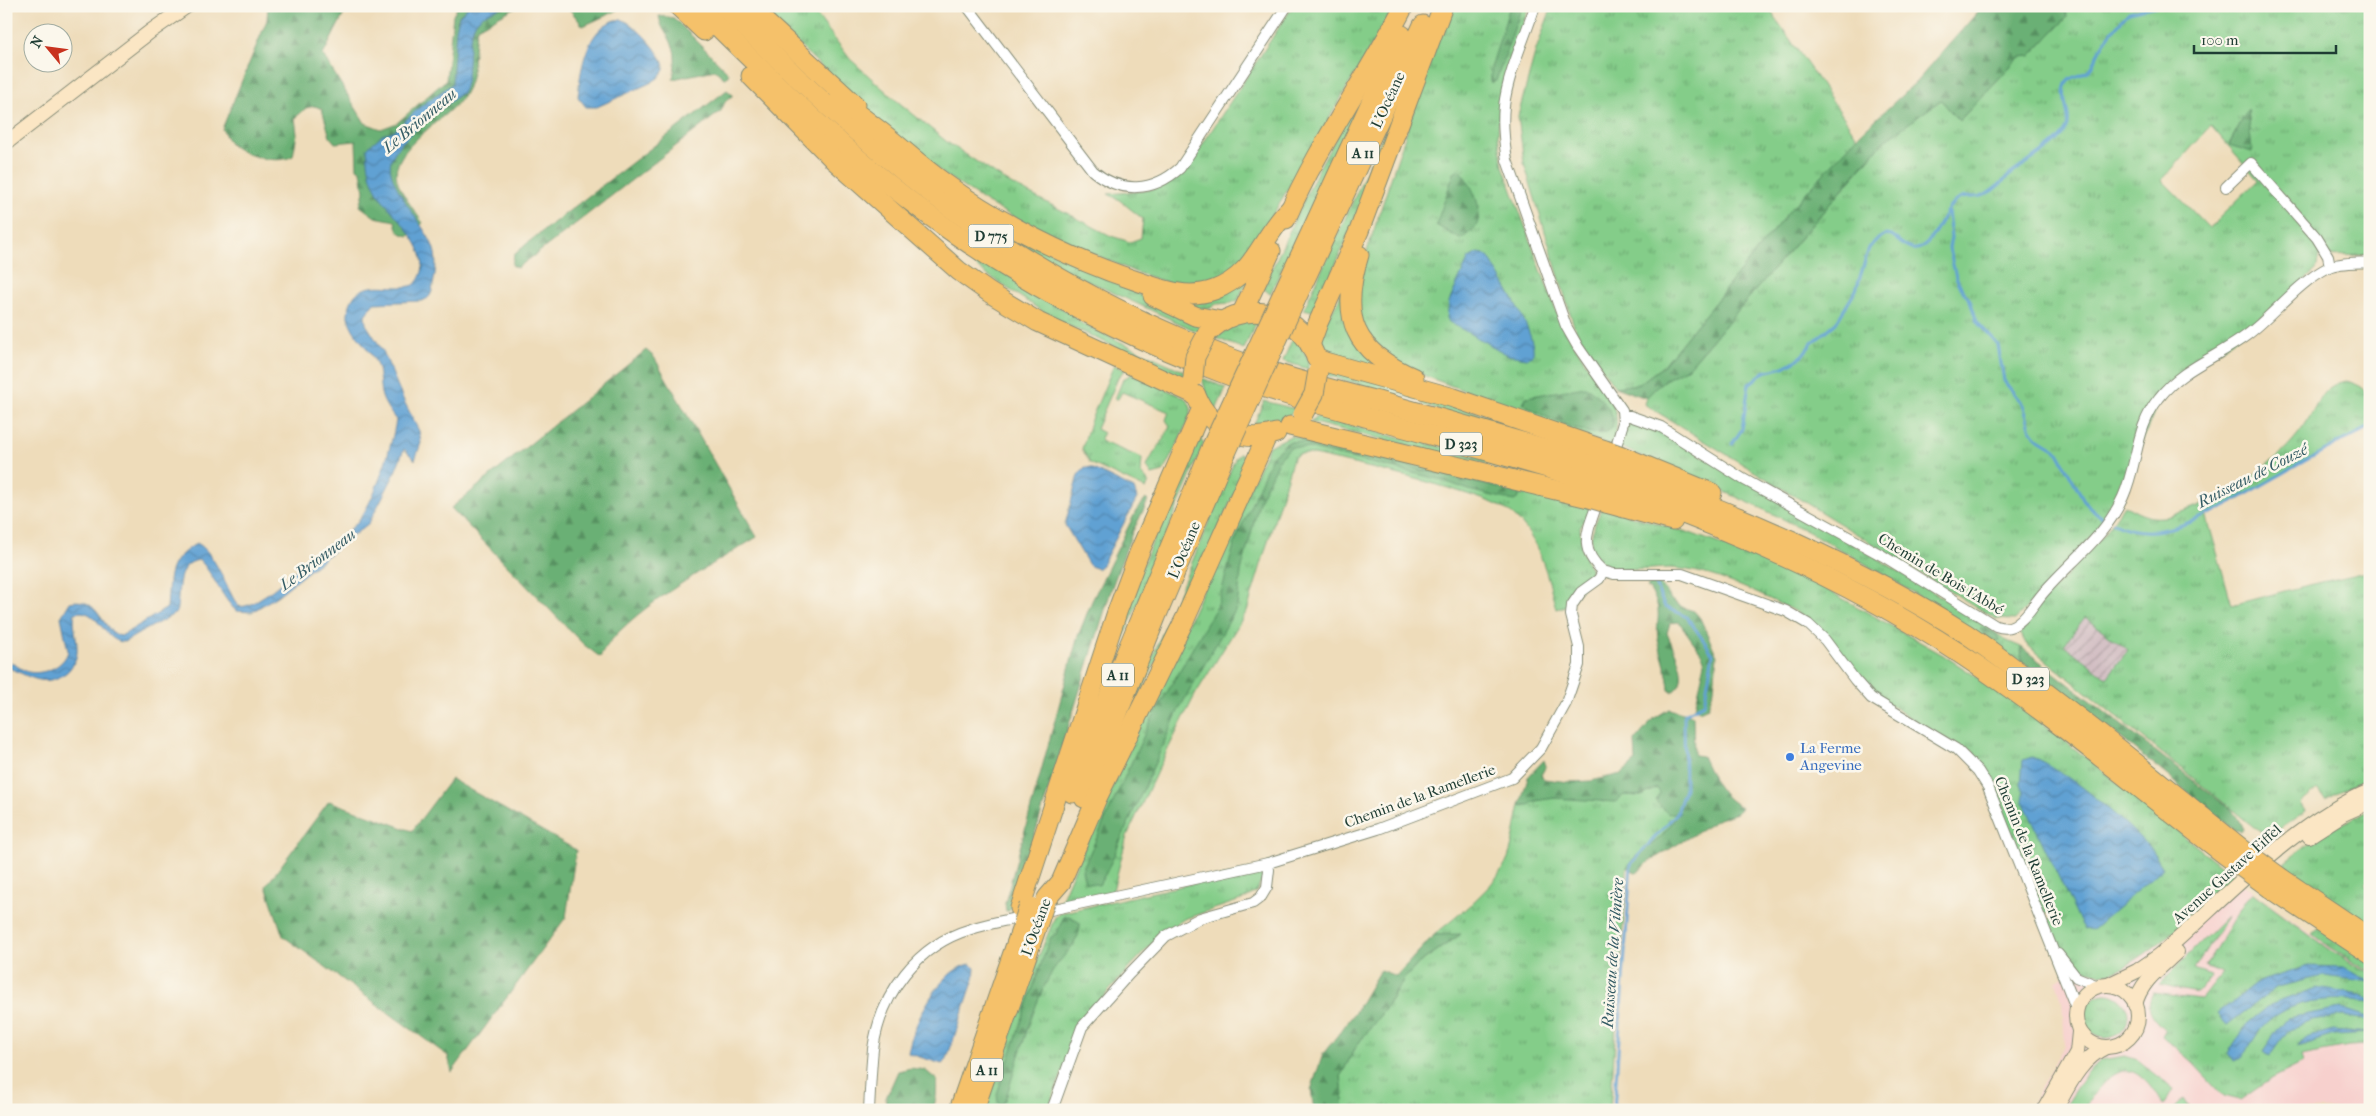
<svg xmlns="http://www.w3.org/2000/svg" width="2376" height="1116" viewBox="0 0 2376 1116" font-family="'IM FELL French Canon',serif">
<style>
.built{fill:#f7d0cd}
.industrial{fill:url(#industrial-furrows)}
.grass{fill:url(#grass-tufts);stroke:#52855e;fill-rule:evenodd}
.forest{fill:url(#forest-firs);stroke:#457654}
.water{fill:url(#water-waves);stroke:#406f84}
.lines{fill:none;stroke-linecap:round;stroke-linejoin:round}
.stream{stroke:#61a1d3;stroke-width:3}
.street-casing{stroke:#868c77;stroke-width:12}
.secondary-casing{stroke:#868c77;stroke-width:16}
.highway-casing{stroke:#868c77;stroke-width:21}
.street{stroke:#fff;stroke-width:10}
.secondary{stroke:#fbe6c4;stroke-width:14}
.highway{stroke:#f5c16b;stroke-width:19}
.highway-bridge-casing{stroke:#868c77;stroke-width:21;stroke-linecap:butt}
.highway-bridge{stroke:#f5c16b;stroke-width:19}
.shop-dot{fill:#3f7fe0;stroke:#fbf7ec;stroke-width:2}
.labels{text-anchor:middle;stroke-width:5;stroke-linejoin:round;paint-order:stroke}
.shield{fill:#fbf7ec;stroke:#61756b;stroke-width:1}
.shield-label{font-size:14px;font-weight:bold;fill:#1f3d34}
.street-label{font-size:15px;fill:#1f3d34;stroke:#fbf7ec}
.shop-label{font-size:15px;fill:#366cbe;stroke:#fbf7ec;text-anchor:start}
.water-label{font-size:16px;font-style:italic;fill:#335b64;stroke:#fbf7ec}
</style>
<defs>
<pattern id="industrial-furrows" width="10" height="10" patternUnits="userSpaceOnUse" patternTransform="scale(1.25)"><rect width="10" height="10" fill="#d2bec3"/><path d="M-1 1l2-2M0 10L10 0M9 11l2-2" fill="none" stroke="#aa9c9f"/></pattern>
<pattern id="grass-tufts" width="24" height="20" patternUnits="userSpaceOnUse" patternTransform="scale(1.25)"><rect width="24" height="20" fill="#84cd89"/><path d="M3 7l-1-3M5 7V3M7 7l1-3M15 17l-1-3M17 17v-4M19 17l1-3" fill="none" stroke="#6ba871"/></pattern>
<pattern id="forest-firs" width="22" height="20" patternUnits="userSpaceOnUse" patternTransform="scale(1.25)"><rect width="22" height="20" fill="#6bb075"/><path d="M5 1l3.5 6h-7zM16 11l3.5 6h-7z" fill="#579061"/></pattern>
<pattern id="water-waves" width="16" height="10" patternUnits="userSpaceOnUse" patternTransform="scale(1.25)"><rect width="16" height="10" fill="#61a1d3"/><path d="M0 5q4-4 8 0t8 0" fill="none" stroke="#4f84ac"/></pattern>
</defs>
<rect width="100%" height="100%" fill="#fbf7ec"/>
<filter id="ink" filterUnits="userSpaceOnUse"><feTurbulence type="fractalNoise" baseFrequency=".02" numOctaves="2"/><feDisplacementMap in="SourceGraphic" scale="10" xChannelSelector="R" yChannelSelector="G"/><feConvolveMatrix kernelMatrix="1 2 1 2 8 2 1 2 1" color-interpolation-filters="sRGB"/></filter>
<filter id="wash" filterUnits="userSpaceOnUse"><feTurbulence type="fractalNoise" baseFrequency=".0096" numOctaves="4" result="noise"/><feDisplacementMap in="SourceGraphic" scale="20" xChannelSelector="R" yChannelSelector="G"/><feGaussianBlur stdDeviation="1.12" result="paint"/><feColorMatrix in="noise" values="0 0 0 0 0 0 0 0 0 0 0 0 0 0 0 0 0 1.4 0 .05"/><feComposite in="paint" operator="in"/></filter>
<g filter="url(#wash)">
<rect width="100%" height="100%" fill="#eedcba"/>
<polygon class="built" points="2235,879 2329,947 2370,971 2370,1110 2028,1110 2065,1045 2062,1001 2056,981 2079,964 2086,970 2095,974 2113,971 2138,959 2164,941"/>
<polygon class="industrial" points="2085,617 2129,650 2107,678 2064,645"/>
<g class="grass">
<path d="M757,6H810L850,59L891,96L947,142L1007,182L1111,236L1130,242L1141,238L1143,219L1118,199L1108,194C1146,190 1161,195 1189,165L1293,6H1395L1269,221L1238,267L1205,286L1172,284L1135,272L1030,226L986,202L945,175L890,131Z"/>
<path d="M1451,6H1529L1500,99L1498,136L1503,166L1560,322L1613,406C1619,420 1617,430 1612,445L1607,444L1428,377L1393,362L1361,326L1356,303L1360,272L1436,43Z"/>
<polygon points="1552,6 1767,6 1858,138 1790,210 1663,366 1639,384 1615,387 1575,329 1524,163 1518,116 1536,50"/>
<path d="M2064,6H2370V255L2319,256L2316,270L2240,336L2165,386L2117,502L2103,523L2015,620L1996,619L1644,404C1648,386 1674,375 1689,367L1886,139L1941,100L1959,121L2019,57L2030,56L2067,17ZM2248,110L2252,151H2251L2229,144ZM2211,126L2258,180L2209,228L2162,180Z"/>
<polygon points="1378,65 1270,294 1263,288 1320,166"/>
<polygon points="1408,80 1404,101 1316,312 1304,309"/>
<polygon points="984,222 1005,230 1202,325 1199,330 1196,331 1071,273"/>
<polygon points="937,232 1073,315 1082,324 1183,371 1184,378 1054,319 983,272"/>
<path d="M1253,269L1238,300L1231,303L1216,304C1203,317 1190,305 1176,298Z"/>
<path d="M1346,290L1382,372L1325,353C1313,325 1334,315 1342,292Z"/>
<polygon points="1258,319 1244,349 1216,338 1236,323"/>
<polygon points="1294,335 1308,359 1308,369 1283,361"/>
<polygon points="1114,365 1125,370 1119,376 1096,429 1103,433 1100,441 1142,458 1141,473 1149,482 1146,489 1090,463 1082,449 1090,422"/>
<polygon points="1328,370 1417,391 1602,457 1424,406 1420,401 1329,376"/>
<path d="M1132,374L1185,398C1188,401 1190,404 1191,409C1191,420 1169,460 1163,472L1152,475L1147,467C1152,452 1164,442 1170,426L1166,420L1169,412L1122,392L1118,399H1115L1123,379Z"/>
<polygon points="1202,378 1226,388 1216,410 1209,402"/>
<path d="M2346,381C2375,388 2370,402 2370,427L2318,453L2233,503L2206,514L2232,605L2296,588L2370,571V776L2325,799L2318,789L2301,803L2306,811L2283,826L2270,840L2026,644L2021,634L2023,623L2103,536L2124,505C2136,512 2148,519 2163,517C2169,517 2176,514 2181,512C2228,497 2273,468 2302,429C2317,409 2318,386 2346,381ZM2085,617L2128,650L2107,678L2064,645Z"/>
<path d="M1264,401L1295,409C1283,424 1270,426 1252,429Z"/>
<polygon points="1316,416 1399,438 1405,437 1592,489 1310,422"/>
<path d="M1636,422L1654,428L1822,525L1986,624L2005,640L2021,647L2022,663C1950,616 1879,569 1803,529C1743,498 1681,473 1620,447L1627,426Z"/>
<polygon points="1196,435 1203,437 1201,441 1204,443 1083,735 1109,648"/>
<path d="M1291,436L1592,507L1580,528L1582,551L1590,568V579L1566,606L1556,609C1548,576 1539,537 1512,514C1500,504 1482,499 1467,494C1416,477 1362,466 1309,454H1299L1293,458L1247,611L1195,695L1159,767L1127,836L1112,894L1060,903L1071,877L1269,446Z"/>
<polygon points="1240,453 1249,461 1205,559 1113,751 1236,457"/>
<path d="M1604,508L1687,532L1764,560L1822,587L1943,655L2020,705L2235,877C2207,901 2137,971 2103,974C2093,975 2086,970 2079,964L2073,968C2062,954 2053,938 2048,920L2055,916L2053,911L2045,914L1974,751L1960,747L1902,713C1894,704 1882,703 1873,694C1847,668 1829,630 1797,612C1758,594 1714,570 1670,568C1649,568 1611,576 1596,557C1585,543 1595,524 1601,510Z"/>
<path d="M1657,788L1680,812L1661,837L1634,858L1627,867L1610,1110H1344L1341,1075L1357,1045L1385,1009L1404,979L1419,963L1460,935H1434C1457,916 1497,886 1508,858C1514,841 1516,822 1520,805L1524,806C1546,794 1574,799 1598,800L1603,802L1624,795L1641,796Z"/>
<polygon points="2370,809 2370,880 2365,884 2370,889 2370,971 2329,947 2312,934 2342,906 2294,875 2295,872 2284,863 2313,840"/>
<polygon points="1249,871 1257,871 1263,877 1256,892 1244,899 1184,919 1160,935 1128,969 1081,1023 1048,1110 984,1110 1030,978 1055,917 1060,913"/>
<path d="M2253,893L2328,949L2370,973V1045L2349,1046L2301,1055L2303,1063L2271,1079L2240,1100L2224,1096L2192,1062L2162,1036L2165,1030C2153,1019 2144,1009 2153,993L2201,999L2222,973L2205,966L2246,899Z"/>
<polygon points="2228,915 2194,969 2212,975 2197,993 2158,985"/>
<circle cx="2106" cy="1016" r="22"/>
<path d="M2125,1056L2138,1060L2174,1089L2164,1106C2157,1097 2151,1085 2142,1078C2118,1055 2095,1092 2083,1110H2063L2087,1073L2101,1060Z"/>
<polygon points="2184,1099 2191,1110 2173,1110"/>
</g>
<g class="forest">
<path d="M268,6H348L323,55L365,123L381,129L397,123L446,80L453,15L458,6H518L477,28C472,48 476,77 464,95C449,118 388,149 397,180C399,190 416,213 423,223L409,236C399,234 397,231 395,221L375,217L360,206L364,192L361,171L357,168L356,141L335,143L330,137L322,109L315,106L306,108L295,118L297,134L293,156C278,165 246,156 233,146C228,142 225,134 222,129L267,20Z"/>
<polygon points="567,6 620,6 616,11 583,26"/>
<polygon points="1366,6 1388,6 1385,12 1369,12"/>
<polygon points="1510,6 1522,6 1496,81 1491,83 1491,68"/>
<polygon points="1983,6 2064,6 2067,17 2030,56 2019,57 1959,121 1941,100 1883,142 1689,367 1663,381 1646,398 1615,387 1639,384 1663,366 1790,210 1861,133 1916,82"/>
<path d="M659,16L674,18L729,73L727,77L724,78L715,70L673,79C675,68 677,55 672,44C667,32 662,32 659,16Z"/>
<polygon points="727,90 733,95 725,102 721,111 539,252 517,268 512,265 514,255 531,240"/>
<polygon points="2248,109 2252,152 2229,145"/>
<path d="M1459,170C1470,181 1484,207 1477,224C1474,230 1466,236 1460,239L1436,225L1454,173Z"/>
<path d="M646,350L654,357L757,537C714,564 622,613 600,657L583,644L451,508Z"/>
<path d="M1585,387C1598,392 1629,426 1603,433C1587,437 1535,414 1523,403L1526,397Z"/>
<polygon points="1304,441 1519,493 1519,498 1514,501 1469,490 1442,480 1308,448 1291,447 1280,457 1260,499 1241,572 1237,607 1178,711 1107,871 1099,885 1085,882 1082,870 1150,722 1218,604 1235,542 1272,456 1288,442"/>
<polygon points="1146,499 1148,501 1132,533 1113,584 1012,907 1009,911 1006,911 1005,903 1078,636 1092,601 1136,511"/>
<path d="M1652,581L1658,583L1666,590L1671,600L1684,608L1694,611L1700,618L1717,656L1714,689L1708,707L1699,711L1695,707L1705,663L1702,654L1679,622L1670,623L1667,633C1673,649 1693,680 1672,692L1669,690C1668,673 1663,660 1659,644C1653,621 1667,612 1647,586Z"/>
<polygon points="1983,627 1997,635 1999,640 1997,642 1986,636 1980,630"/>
<polygon points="2021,647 2226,806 2241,822 2243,828 2241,831 2234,830 2126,742 2022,663"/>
<path d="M1669,709L1693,716L1694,755L1702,756C1711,776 1721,798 1741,807L1737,813L1719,819L1650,861L1637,873L1627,867L1634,858L1661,837L1680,812L1668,814L1656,801L1660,793L1657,788L1641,796L1624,795L1615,802L1554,798L1534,801L1530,805H1520L1528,777L1544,760L1546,766L1541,775L1544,779L1569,782L1591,781L1621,774L1636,761L1635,741L1653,719Z"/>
<polygon points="451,779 576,850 566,917 452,1072 448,1056 283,936 266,886 329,801 412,831"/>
<path d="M1064,916H1069L1080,923C1081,943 1062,955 1052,972C1032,1005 1018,1062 1005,1100L1001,1105L998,1103L997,1094L1046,949L1051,937L1057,933Z"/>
<polygon points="1461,934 1419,963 1404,979 1385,1009 1357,1045 1341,1075 1344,1110 1314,1110 1311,1090 1323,1054 1354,1014 1380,970 1396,976 1434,935"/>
<polygon points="911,1068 925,1070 937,1080 936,1098 933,1110 885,1110 886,1098 898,1071"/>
</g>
<g class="water">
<path d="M469,6H503C496,10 488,12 482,16C462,30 473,71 463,92C445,106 398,139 391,160C384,181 423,223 432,244C438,257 436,271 433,285C432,294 430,299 421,301L374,303L365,315L366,324L383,351L404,401L419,431L421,443L415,460L404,449L393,477L369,523L277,596L252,612L236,611C221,596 214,576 200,560C173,563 181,594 176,613L124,642C103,642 98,606 75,613C72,626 78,638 77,652C77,659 72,667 67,672C43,690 29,675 6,667V660C14,663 20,669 28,672C43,675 64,667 68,651L61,617L70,602C100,595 101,632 121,636L167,608C170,575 165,563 197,543C215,552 227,590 238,606C246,608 253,603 259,599C278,588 293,571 310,558C326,545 349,535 361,517C376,496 392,446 396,420C390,412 383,403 381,393C379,383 380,372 376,363C369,347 352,335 348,317C347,310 352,297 357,293C373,280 397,291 414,285C443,257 392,216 378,193C369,178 368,165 367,148L382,135L395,130L422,105L452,84L456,30L459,16Z"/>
<path d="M621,19C634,23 666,55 664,70L658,78L650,83L597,107H586L578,97C580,70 587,23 621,19Z"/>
<path d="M1478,253L1484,254L1489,258C1499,275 1541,341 1532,356L1527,358L1508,355L1449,322L1447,318L1449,302L1466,264L1469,258Z"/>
<polygon points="1085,467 1091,468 1134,489 1137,498 1102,565 1097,569 1089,565 1065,525 1078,475"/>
<path d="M2032,757C2064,769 2124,820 2148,846C2154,852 2158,861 2163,868L2091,931L2085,929L2076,914L2023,801L2024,792L2021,785L2023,760Z"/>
<path d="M971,964L975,968L974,979L946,1061L942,1064L910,1054L908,1053C912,1026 940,967 971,964Z"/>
<polygon points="2308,966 2344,967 2370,982 2323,976 2277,987 2227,1025 2217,1014 2258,982"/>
<path d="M2316,988L2361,995L2370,999V1002C2332,997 2289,997 2261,1029C2254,1038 2248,1049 2242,1058L2233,1061L2228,1053L2247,1024L2270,1005Z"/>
<polygon points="2341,1008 2370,1018 2370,1021 2343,1016 2312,1021 2289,1029 2270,1056 2263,1051 2278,1029 2287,1018"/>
<polygon points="2333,1030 2370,1033 2334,1035 2297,1047 2304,1038"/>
</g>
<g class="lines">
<g class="stream">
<polyline points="1948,211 1951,238 1949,248 1956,277 1963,291 1970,300 1977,322 1998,345 2004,381 2023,405 2031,430 2036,437 2056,449 2086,504 2105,520"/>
<path d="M1732,444L1742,429L1749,384L1764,372L1784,367L1800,358L1812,343L1836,323L1856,290L1869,248L1875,241L1886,234C1897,236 1901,247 1912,249C1934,253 1941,207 1959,199C1967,195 1976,199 1985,195C1995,190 2003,181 2011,174C2026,162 2059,145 2067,128C2072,115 2061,101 2065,87C2068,75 2080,77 2088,71C2096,65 2095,58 2099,51C2106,37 2119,23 2129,12L2156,6"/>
<path d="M2113,523C2128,530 2145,533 2161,530C2203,523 2245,494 2282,474C2311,457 2340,442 2370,427"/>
<polyline points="1614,1110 1631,864 1677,813 1685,788 1684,714 1704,704 1713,654 1687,617 1665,607 1655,584"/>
</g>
</g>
</g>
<g filter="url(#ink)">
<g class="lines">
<g class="street-casing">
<g id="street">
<path d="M967,6L1093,171C1121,194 1153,192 1180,168L1287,6"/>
<path d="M1535,6C1525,38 1508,72 1504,106C1502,124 1504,142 1507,160L1566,326L1578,347L1622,410L1623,423L1613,456"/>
<polyline points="2226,187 2251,163 2317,238 2328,256 2330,266"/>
<path d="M1623,416H1630L1661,427L1743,479L1883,556L1996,626C2002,628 2008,629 2014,625C2026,619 2035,602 2044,592C2071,561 2106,536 2123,497C2138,464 2135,427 2159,398C2182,368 2218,357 2247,335C2275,314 2297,283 2329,267C2339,262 2358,263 2370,262"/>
<path d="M1599,498C1590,527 1575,547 1603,571"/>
<polyline points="1603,571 1614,574 1682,574 1786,611 1808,624 1825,640 1855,680 1871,698 1956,749 1978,771 1988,787 2076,1008"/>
<polyline points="1041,912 1268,863 1378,829 1512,778 1541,748 1566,703 1579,665 1579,647 1571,615 1572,605 1581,592 1599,579 1603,571"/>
<polyline points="2058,954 2076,977 2098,986"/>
<path d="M869,1110C870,1090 871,1069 873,1049C881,993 917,945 971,929C989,923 1008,920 1027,916"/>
<polyline points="1052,1110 1082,1027 1129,974 1166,936 1200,918 1253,903 1261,897 1267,887 1269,870 1268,863"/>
</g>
</g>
<g class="secondary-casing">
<g id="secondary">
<polyline points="6,143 151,31 187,6"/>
<polyline points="2309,836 2343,814 2370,802"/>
<circle cx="2107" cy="1016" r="31"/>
<path d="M2108,985L2137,971L2160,955C2225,899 2291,824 2370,791"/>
<path d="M2135,1005C2140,982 2160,968 2177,952"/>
<polyline points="2044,1110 2077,1052 2079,1032"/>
<path d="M2055,1110C2068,1087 2080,1059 2106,1047"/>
</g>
</g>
<g class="highway-casing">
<g id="highway">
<polyline points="678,6 704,31"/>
<path d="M697,6C779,87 863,171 958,236C1040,292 1127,337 1220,372C1269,391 1319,404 1369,418C1444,439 1520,459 1594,482"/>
<path d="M723,6C800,81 878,157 966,219C1048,276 1138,323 1230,358C1279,376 1331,389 1381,402C1454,422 1527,443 1600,465"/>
<polyline points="748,6 855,105"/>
<polyline points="751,76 835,161 959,271 990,293 1038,322 1196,395"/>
<path d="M839,100C850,109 861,116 872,125C897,143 918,164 943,182C997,222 1070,259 1134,280C1161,289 1186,300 1214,290C1257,274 1261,236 1290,209"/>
<path d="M1286,219C1318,145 1367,78 1404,6"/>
<path d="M1359,255C1339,318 1354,352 1414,378"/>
<polyline points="1282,295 1402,35"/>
<polyline points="1153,296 1195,316 1221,321"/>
<polyline points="1295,301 1423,25"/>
<polyline points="1242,313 1271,251"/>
<path d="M1207,334C1239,298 1296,308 1314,353"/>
<polyline points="1310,345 1318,323 1359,231 1443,6"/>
<polyline points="1316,358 1325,362 1454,398 1605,450"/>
<path d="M1197,398C1211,429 1244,444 1276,433"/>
<polyline points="1290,426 1589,498"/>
<polyline points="1622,456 1712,493"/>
<path d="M1617,470C1738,514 1856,564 1965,633C1992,651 2018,671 2044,691C2113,743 2180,799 2247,853"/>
<path d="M1611,487C1733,530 1851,582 1959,653C2056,717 2143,793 2236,863"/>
<polyline points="1606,503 1673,521"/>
<polyline points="1072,793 1123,660 1212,446"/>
<polyline points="1084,798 1156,617 1226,453"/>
<polyline points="2281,878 2370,938"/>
<polyline points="2270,888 2370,954"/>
<polyline points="1047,898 1061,882 1097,798 1185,619 1267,436"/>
<polyline points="1020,908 1117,612 1139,553 1202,408"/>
<polyline points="959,1110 1023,924"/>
<polyline points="974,1110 1039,920"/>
</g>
</g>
<use href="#street" class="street"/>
<use href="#secondary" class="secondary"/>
<use href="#highway" class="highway"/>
<g class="highway-bridge-casing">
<g id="highway-bridge">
<polyline points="1193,378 1195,357 1207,334"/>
<polyline points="1303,414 1314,394 1318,371"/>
<polyline points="1212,446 1282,295"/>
<polyline points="1605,450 1622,456"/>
<polyline points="1226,453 1295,301"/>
<polyline points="1600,465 1617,470"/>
<polyline points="1594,482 1611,487"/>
<polyline points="1589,498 1606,503"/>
<polyline points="2247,853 2281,878"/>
<polyline points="2236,863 2270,888"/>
<polyline points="1039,920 1045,902"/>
<polyline points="1023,924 1029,906"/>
</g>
</g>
<use href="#highway-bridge" class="highway-bridge"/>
</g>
</g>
<circle class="shop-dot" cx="1790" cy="757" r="5"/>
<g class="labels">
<g class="shield">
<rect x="1347" y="141.5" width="32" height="23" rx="4"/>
<rect x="968.5" y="224.5" width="45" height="23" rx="4"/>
<rect x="1440" y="432.5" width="42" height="23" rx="4"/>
<rect x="1102" y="663.5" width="32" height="23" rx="4"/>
<rect x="2007" y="667.5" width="42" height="23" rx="4"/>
<rect x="971" y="1058.5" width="32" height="23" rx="4"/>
</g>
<g class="shield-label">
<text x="1363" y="158">A 11</text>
<text x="991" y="241">D 775</text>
<text x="1461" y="449">D 323</text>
<text x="1118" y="680">A 11</text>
<text x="2028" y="684">D 323</text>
<text x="987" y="1075">A 11</text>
</g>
<g class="street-label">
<text transform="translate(1388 100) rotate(-65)" y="5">L’Océane</text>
<text transform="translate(1184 550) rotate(-67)" y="5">L’Océane</text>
<text transform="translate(1941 574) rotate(31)" y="5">Chemin de Bois l'Abbé</text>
<text transform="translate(1420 796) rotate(-20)" y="5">Chemin de la Ramellerie</text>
<text transform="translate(2029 851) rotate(68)" y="5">Chemin de la Ramellerie</text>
<text transform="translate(2227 874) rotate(-42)" y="5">Avenue Gustave Eiffel</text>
<text transform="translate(1036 927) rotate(-70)" y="5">L’Océane</text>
</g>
<g class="shop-label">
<text x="1800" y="753">La Ferme<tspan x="1800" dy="17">Angevine</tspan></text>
</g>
<g class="water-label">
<text transform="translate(419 120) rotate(-40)" y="6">Le Brionneau</text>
<text transform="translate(2252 475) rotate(-27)" y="6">Ruisseau de Couzé</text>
<text transform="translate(317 559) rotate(-37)" y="6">Le Brionneau</text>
<text transform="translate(1612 953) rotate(-86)" y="6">Ruisseau de la Vilnière</text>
</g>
</g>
<rect width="2376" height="1116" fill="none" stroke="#fbf7ec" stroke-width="25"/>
<g transform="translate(48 48) rotate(299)"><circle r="24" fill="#fbf7ec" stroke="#a3ada2"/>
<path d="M0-4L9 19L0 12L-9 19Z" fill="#c8321e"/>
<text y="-8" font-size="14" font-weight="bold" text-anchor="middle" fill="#1f3d34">N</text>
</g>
<path d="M2194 45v8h142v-8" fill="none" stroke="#1f3d34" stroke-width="2.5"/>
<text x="2201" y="45" font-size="15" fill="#1f3d34" stroke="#fbf7ec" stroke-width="4" paint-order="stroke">100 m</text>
</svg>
